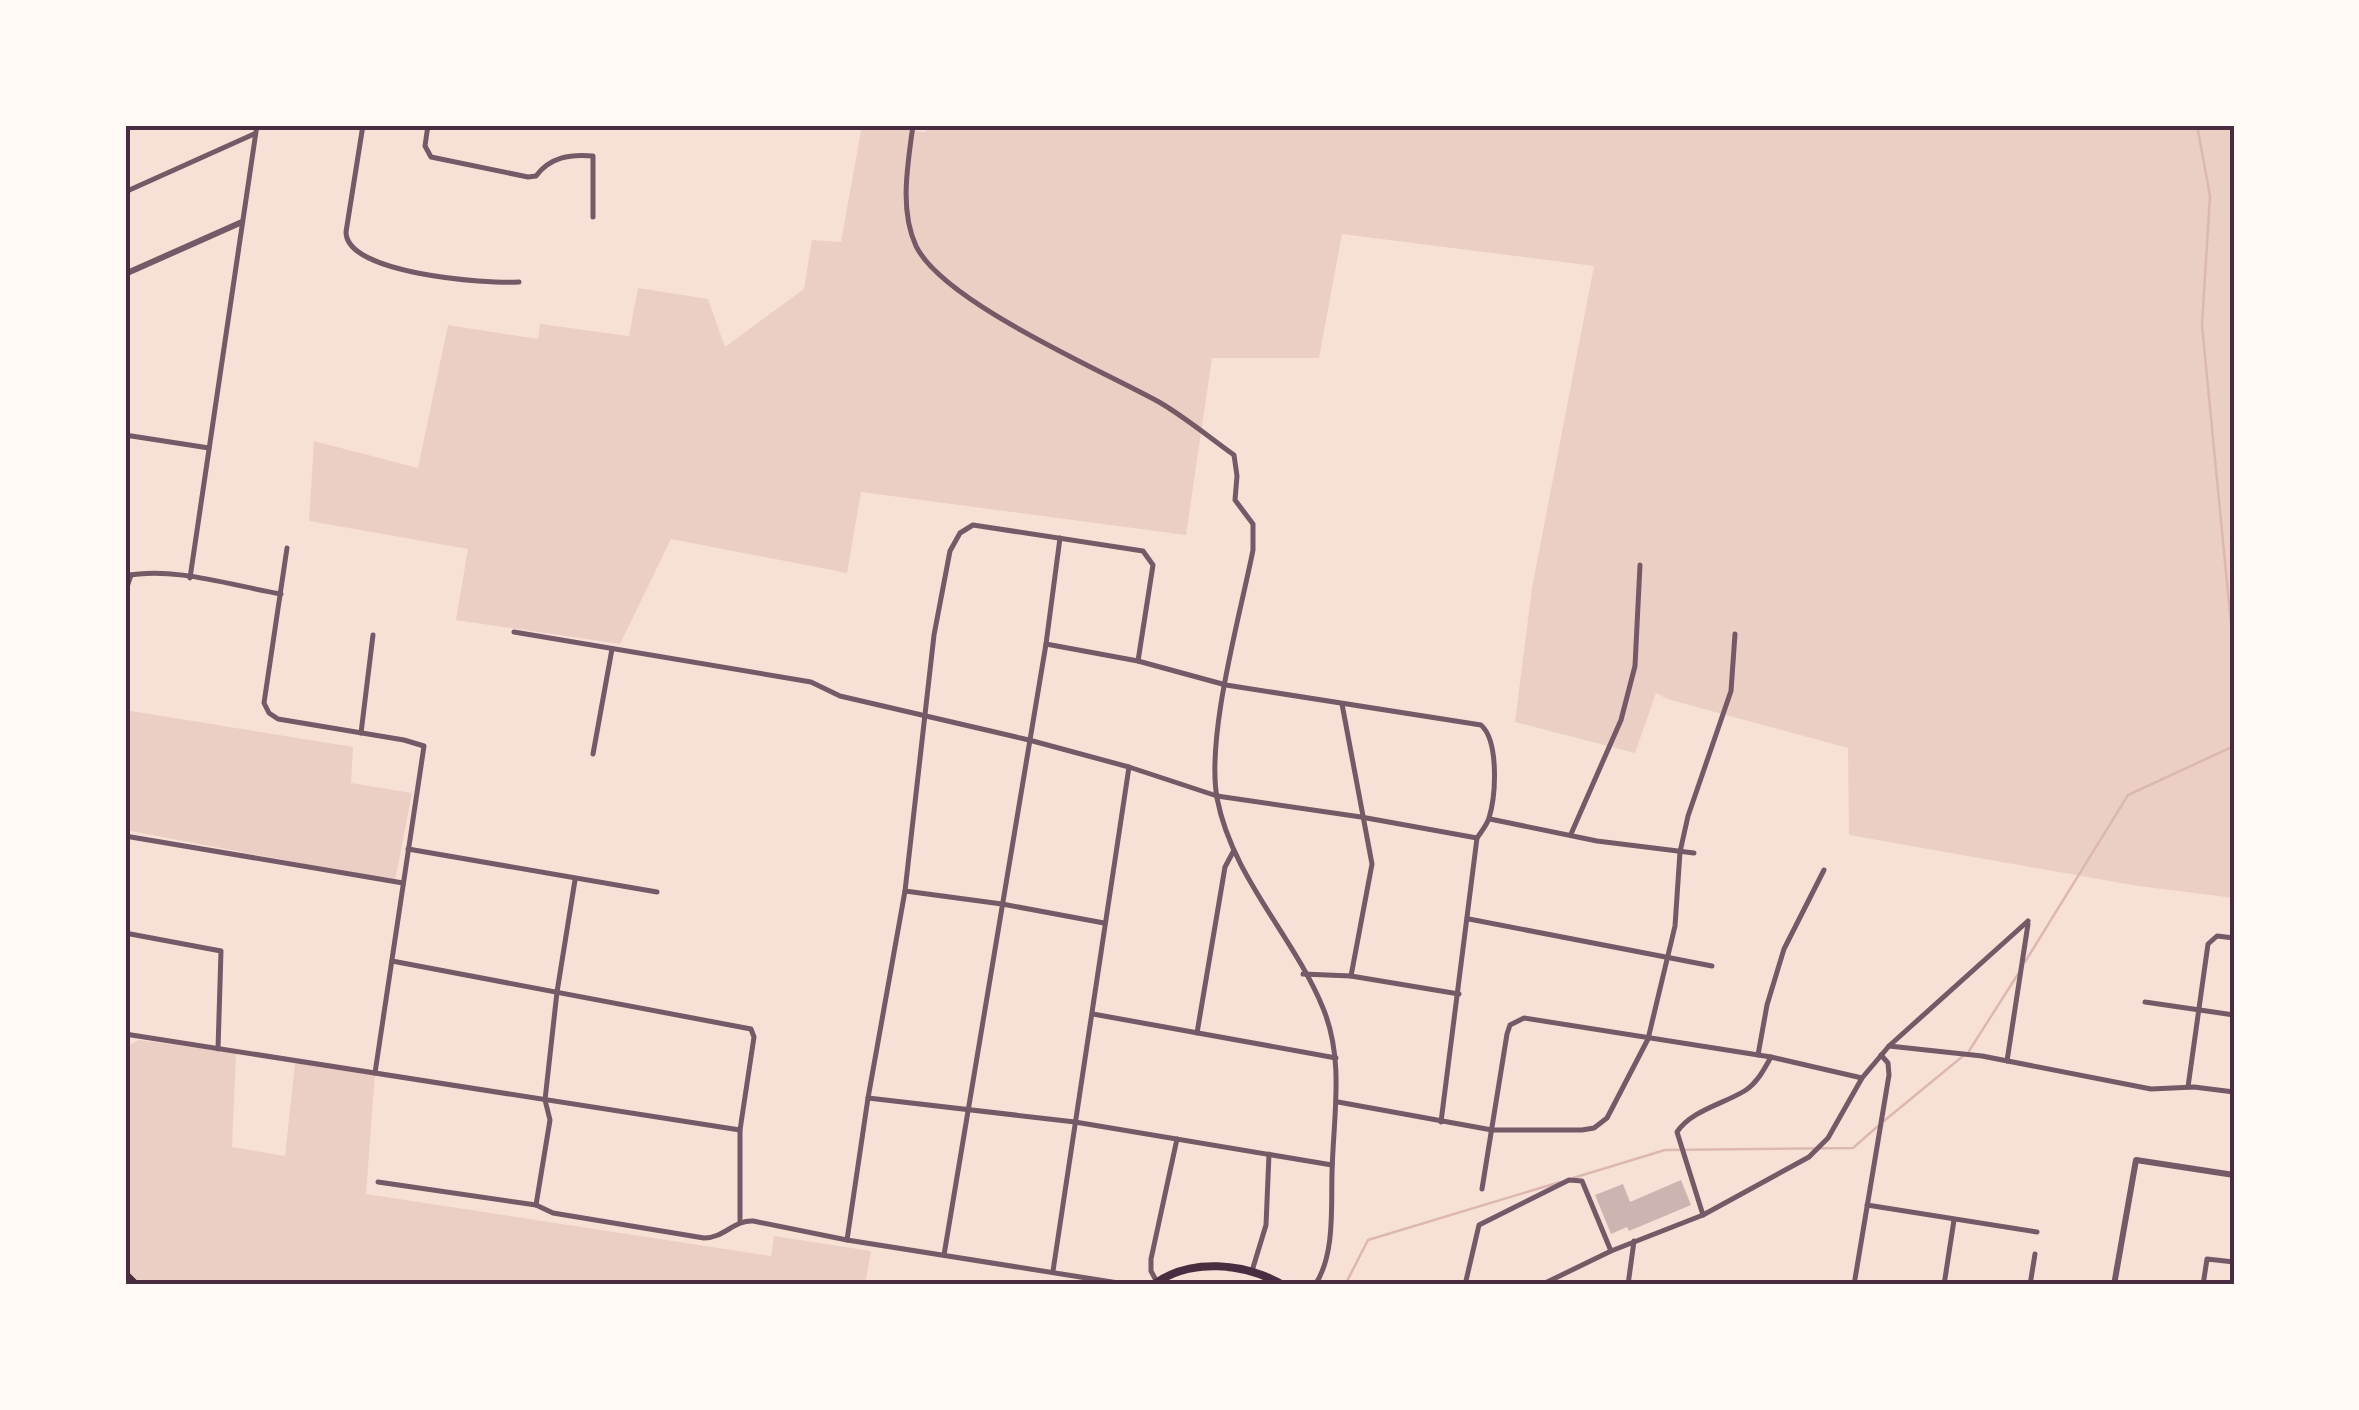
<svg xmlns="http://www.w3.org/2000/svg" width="2359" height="1410" viewBox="0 0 2359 1410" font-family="'Times New Roman',serif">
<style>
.green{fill:#ebcfc5}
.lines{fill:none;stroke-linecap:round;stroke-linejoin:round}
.stream{stroke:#dcb8b0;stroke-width:2.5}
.building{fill:#ccb4b1}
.minor{stroke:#755966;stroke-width:5}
.tertiary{stroke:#755966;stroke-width:6}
.trunk{stroke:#4a2c40;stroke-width:8}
.neatline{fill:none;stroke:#4a2c40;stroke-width:4}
</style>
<rect width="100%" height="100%" fill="#f7e1d7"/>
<g class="green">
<polygon points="862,125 926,132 928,125 2234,125 2234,898 2138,886 1849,835 1848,748 1667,699 1656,693 1635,753 1515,722 1532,588 1594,266 1342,234 1319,358 1212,358 1186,535 861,492 847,573 671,539 620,644 456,620 468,549 309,521 314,441 418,468 448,325 538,339 540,324 629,336 638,288 708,299 725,347 804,289 812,240 841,242"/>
<polygon points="125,710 353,747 351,783 412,793 395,881 125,830"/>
<polygon points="139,1040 236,1053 232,1147 285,1156 295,1063 375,1074 366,1194 771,1256 774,1236 871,1251 865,1285 125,1285 125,1047"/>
</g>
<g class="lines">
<g class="stream">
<polyline points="2197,125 2210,196 2202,325 2234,655"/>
<polyline points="2025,962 2128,795 2234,746"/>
<polyline points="1969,1051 2018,974"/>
<polyline points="1884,1121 1963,1056"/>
<polyline points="1573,1178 1665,1150 1853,1148 1878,1126"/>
<polyline points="1345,1285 1368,1240 1560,1182"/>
</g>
</g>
<polygon class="building" points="1681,1180 1691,1205 1629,1231 1627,1227 1611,1234 1595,1195 1623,1184 1630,1202"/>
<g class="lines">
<g class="minor">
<path d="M363,125L346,232C346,274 486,284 519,282"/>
<path d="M428,125L425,146L431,157L528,177L536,176C550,157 570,154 593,156V217"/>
<path d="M913,125C908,164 899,209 916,246C943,302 1101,370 1159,402C1185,417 1210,438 1234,455L1237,476L1235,500L1253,524V550C1240,616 1206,735 1217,798C1232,877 1293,935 1323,1008C1345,1061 1333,1118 1332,1174C1331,1208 1335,1255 1315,1285"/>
<polyline points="125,192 254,134"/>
<polyline points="125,435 209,448"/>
<polyline points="287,548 264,703 269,713 278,719 404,740 424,746 375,1073"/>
<path d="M125,576C174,566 233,586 281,594"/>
<polyline points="190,578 257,125"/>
<polyline points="125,593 131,575"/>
<polyline points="514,632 811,682 840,696 1029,740 1129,767 1217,796 1361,817 1477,838"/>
<path d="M1046,644L1138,661L1226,685L1481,725C1499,741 1496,795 1489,818C1487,825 1481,832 1477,838L1441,1122"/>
<polyline points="1342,704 1372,864 1351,976"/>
<polyline points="361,733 373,635"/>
<polyline points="593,754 612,649"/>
<polyline points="1490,819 1597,841 1694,853"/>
<polyline points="1571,834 1621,720 1635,666 1640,565"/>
<polyline points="125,836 403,883"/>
<polyline points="408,849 657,892"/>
<polyline points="905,891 1002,904 1104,923"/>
<polyline points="1469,919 1712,966"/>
<polyline points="125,933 221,951 218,1049"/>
<polyline points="392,961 751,1029 754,1037 740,1130 740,1221"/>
<polyline points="1303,974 1351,976 1459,994"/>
<polyline points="2145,1002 2234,1015"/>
<polyline points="1093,1014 1336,1058"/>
<polyline points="1197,1033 1225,867 1233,852"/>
<polyline points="125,1034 740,1130"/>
<polyline points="1889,1046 1982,1056 2151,1089 2194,1087 2234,1092"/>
<polyline points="1758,1055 1767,1005 1784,949 1824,870"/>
<polyline points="2007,1061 2028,924"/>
<polyline points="2188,1087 2208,944 2217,936 2234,938"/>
<polyline points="868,1098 1075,1122 1332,1165"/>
<polyline points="1338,1102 1492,1130 1582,1130 1594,1128 1607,1118 1648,1039 1675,926 1680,852 1688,816 1731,691 1735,634"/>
<path d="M378,1182L536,1205L553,1213L704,1238C724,1238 734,1220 753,1221L847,1240L1131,1285"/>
<polyline points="1482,1189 1507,1034 1510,1025 1524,1018 1771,1057 1862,1078"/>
<polyline points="536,1205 550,1120 545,1100 557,992 575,880"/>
<polyline points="1867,1205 2037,1232"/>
<path d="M1703,1215L1677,1132C1692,1110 1724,1104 1746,1090C1758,1082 1764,1069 1771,1057"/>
<polyline points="847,1240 868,1098 905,891 934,635 950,551 960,533 973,525 1143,551 1153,565 1138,661"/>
<polyline points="944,1255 1046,644 1060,538"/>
<polyline points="1053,1271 1129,767"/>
<polyline points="1252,1271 1266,1225 1269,1154"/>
<polyline points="1157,1282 1151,1271 1151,1259 1177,1139"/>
<polyline points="1465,1285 1479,1225 1569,1180 1582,1181 1611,1251"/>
<polyline points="1541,1285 1611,1251 1703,1215 1809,1157 1828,1138 1862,1078 1889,1046 2028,921"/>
<polyline points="1628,1285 1634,1241"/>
<polyline points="1854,1285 1889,1075 1888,1063 1881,1055"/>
<polyline points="1944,1285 1954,1220"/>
<polyline points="2030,1285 2035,1254"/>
<polyline points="2203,1285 2207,1259 2234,1262"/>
</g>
<g class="tertiary">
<polyline points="125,274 242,222"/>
<polyline points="2114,1285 2136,1160 2234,1175"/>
</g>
<g class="trunk">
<polyline points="125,1274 136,1285"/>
<path d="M1153,1285C1190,1257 1245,1263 1283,1285"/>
</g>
</g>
<rect width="2359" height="1410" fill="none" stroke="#fffaf5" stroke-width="255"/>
<rect x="128" y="128" width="2104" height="1154" class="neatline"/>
</svg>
